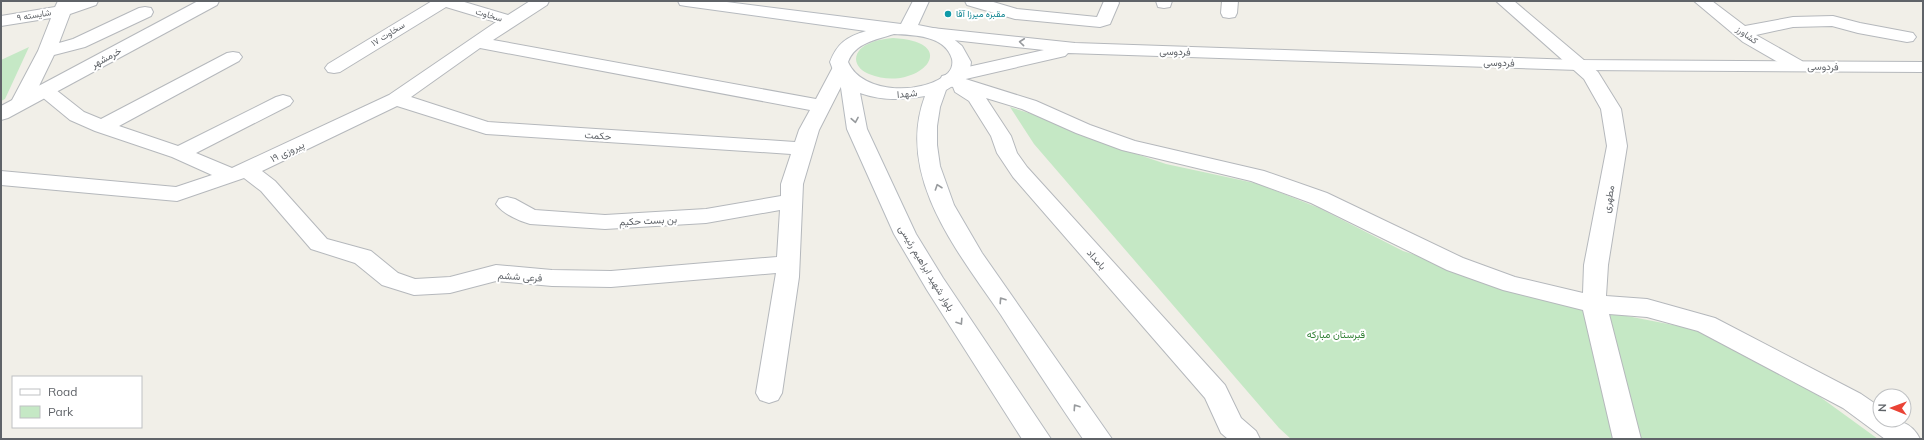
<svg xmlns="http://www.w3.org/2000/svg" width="1924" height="440" viewBox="0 0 1924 440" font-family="Mulish,Vazirmatn,sans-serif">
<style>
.green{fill:#c5e8c5}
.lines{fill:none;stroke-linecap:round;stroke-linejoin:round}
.minor-casing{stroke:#b5b8bc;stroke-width:2}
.tertiary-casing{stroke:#b5b8bc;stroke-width:2}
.secondary-casing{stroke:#b6babf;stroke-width:2}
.minor{fill:#fff;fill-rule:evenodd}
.tertiary{fill:#fff;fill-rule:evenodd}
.secondary{fill:#fff;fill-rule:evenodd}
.oneway{stroke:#979a9d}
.culture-dot{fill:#0f9aa8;stroke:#fff;stroke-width:1.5}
.labels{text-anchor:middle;stroke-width:4;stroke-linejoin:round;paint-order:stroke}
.far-culture-label{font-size:9px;fill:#0d838f;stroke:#fff;text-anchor:start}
.far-street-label{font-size:9px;fill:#5f6368;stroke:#fff}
.street-label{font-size:10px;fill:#5f6368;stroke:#fff}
.park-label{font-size:10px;fill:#348238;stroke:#fff}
</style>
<rect width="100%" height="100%" fill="#f1efe8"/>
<g class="green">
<path d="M893,38C966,42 917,94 869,74C863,72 856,66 856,59C857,43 881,39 893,38Z"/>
<polygon points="29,47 5,99 1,101 1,60"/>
<polygon points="1010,107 1038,116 1080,135 1166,164 1259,184 1319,208 1403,251 1570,305 1694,329 1794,378 1878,439 1291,439 1279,428 1034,144"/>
</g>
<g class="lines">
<g class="minor-casing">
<g id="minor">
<path d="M58,1H98L96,5L70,14L59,43L73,39L139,8L145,7L151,8L153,12L151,16L85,47L54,55L39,86L44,84L51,86L84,112L101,119L227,53L233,52L239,53L242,57L239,61L119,126L178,146L276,97L283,95L290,97L293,101L290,105L196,153L232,168L389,95L496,22L446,7L340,72L334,73L328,72L325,68L328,64L432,1H461L508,15L530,1H549L547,5L493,40L816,99L833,67L840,65L847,67L849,71L819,130L803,184L799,277L782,393L778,400L769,403L760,400L756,393L776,273L611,287L552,286L496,281L450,293L414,295L382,285L355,263L311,249L261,191L244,178L177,201L1,185V171L176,187L212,175L172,157L95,131L70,120L36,92L28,106L21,108L14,106L11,102L38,51L51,18L1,26V16L55,7ZM480,48L810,110L799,130L795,142L488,122L411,97ZM397,106L486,134L791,154L781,184V196L706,209L605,215L535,210L515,199L507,197L499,199L496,204C503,214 519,221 530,224L605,229L706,223L780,210L777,257L611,271L552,270L496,265L450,277L415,279L398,273L371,251L327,239L275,181L262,171Z"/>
<polygon points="965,1 990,1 1017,9 1097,17 1104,1 1118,1 1119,3 1110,24 1100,27 1015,19 967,5"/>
<polygon points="1156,1 1172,1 1170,7 1164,8 1158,7"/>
<polygon points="1222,1 1238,1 1237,13 1235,17 1229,18 1223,17 1221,13"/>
<path d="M1496,1H1514L1598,72L1621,109L1627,146L1608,265L1606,296L1647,299L1715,318L1861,394L1880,407V420C1898,420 1911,421 1920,439H1885L1843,408L1698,331L1647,317L1609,314L1641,439H1613L1583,310L1503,290L1447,270L1311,203L1251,181L1122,150L1076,133L1022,109L986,98L1011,136L1017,153L1027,167L1225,385L1241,418L1256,431L1260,439H1228L1221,433L1205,398L1013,177L997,153L991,136L969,101L955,92L953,87L942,84L940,80L942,76L949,74L956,76L1036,101L1090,125L1135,141L1264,171L1327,193L1463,258L1515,277L1583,293L1584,265L1607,146L1601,109L1584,79Z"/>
<polygon points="1694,1 1712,1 1745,26 1793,17 1833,16 1860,23 1913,33 1916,37 1913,41 1907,42 1858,33 1832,26 1793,27 1756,35 1802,61 1805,65 1802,69 1796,70 1790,69 1743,42"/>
</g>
</g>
<g class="tertiary-casing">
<g id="tertiary">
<polygon points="198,1 219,1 217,5 8,118 1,120 1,106"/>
<polygon points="932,28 1075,43 1578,60 1923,62 1923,72 1578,70 1068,53 1065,56 957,81 950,79 948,75 950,71 1044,50 926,37 923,33 926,29"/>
</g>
</g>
<g class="secondary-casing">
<path id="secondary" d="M678,1H719L901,24L913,1H929L918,25L938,29L950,36L962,46L971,62L970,69L964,79L946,90L940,107L937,126V145L940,166L954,205L982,253L1112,439H1083C1055,398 1028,357 1001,315C958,252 895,176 925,96C902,100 883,101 860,93L867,129L916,234L943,278L1051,439H1022L927,290L894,234L847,129L840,81L835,75L830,62C837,44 846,37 866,31L686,6L680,5ZM894,34C913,35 945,35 952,59C953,64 952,69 948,73C925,95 862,95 848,62C855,43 875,40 894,34Z"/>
</g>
<use href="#minor" class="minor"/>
<use href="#tertiary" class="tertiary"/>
<use href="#secondary" class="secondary"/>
</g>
<defs><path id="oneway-chevron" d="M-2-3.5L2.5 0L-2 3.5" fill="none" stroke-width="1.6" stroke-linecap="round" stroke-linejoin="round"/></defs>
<g class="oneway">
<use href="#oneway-chevron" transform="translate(1022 42) rotate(-174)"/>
<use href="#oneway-chevron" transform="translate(855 120) rotate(80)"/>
<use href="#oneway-chevron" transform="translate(938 187) rotate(-109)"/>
<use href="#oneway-chevron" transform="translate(1002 300) rotate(-124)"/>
<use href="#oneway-chevron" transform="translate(960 322) rotate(57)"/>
<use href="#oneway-chevron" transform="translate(1076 407) rotate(-124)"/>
</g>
<circle class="culture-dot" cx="948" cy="14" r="4"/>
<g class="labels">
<g class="far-culture-label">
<text x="956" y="17">مقبره میرزا آقا</text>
</g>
<g class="far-street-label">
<text transform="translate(34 15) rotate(-9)" y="3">شایسته ۹</text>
<text transform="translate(489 15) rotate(16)" y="3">سخاوت</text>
<text transform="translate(388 34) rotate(-32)" y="3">سخاوت ۱۷</text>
<text transform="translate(1747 35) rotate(35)" y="3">کشاورز</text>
</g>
<g class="street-label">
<text transform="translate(1175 51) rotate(2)" y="4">فردوسی</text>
<text transform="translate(106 57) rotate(-28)" y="4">خرمشهر</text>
<text transform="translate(1499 62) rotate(2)" y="4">فردوسی</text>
<text transform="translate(1823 66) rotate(1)" y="4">فردوسی</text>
<text transform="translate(907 93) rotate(-5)" y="4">شهدا</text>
<text transform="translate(598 135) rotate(4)" y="4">حکمت</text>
<text transform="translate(287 151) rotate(-26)" y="4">پیروزی ۱۹</text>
<text transform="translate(1608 199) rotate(-80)" y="4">مطهری</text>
<text transform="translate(648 220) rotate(-3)" y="4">بن بست حکیم</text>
<text transform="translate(1097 259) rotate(48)" y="4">بامداد</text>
<text transform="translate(927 268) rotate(59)" y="4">بلوار شهید ابراهیم رئیسی</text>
<text transform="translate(520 276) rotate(4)" y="4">فرعی ششم</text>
</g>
<g class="park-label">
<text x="1336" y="338">قبرستان مبارکه</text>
</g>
</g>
<rect width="1924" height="440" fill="none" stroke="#5f6368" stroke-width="4"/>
<rect x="12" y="376" width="130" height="52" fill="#ffffff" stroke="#bfc1c3"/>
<rect x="20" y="389" width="20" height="6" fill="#ffffff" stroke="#bfc1c3"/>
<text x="48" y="396" font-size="12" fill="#5f6368">Road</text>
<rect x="20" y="406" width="20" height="12" fill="#c5e8c5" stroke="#bfc1c3"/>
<text x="48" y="416" font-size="12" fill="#5f6368">Park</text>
<g transform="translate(1892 408) rotate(271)"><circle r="19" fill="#ffffff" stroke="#bfc1c3"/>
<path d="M0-3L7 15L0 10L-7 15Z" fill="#ea4335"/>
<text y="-6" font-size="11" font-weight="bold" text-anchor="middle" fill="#5f6368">N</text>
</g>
</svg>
